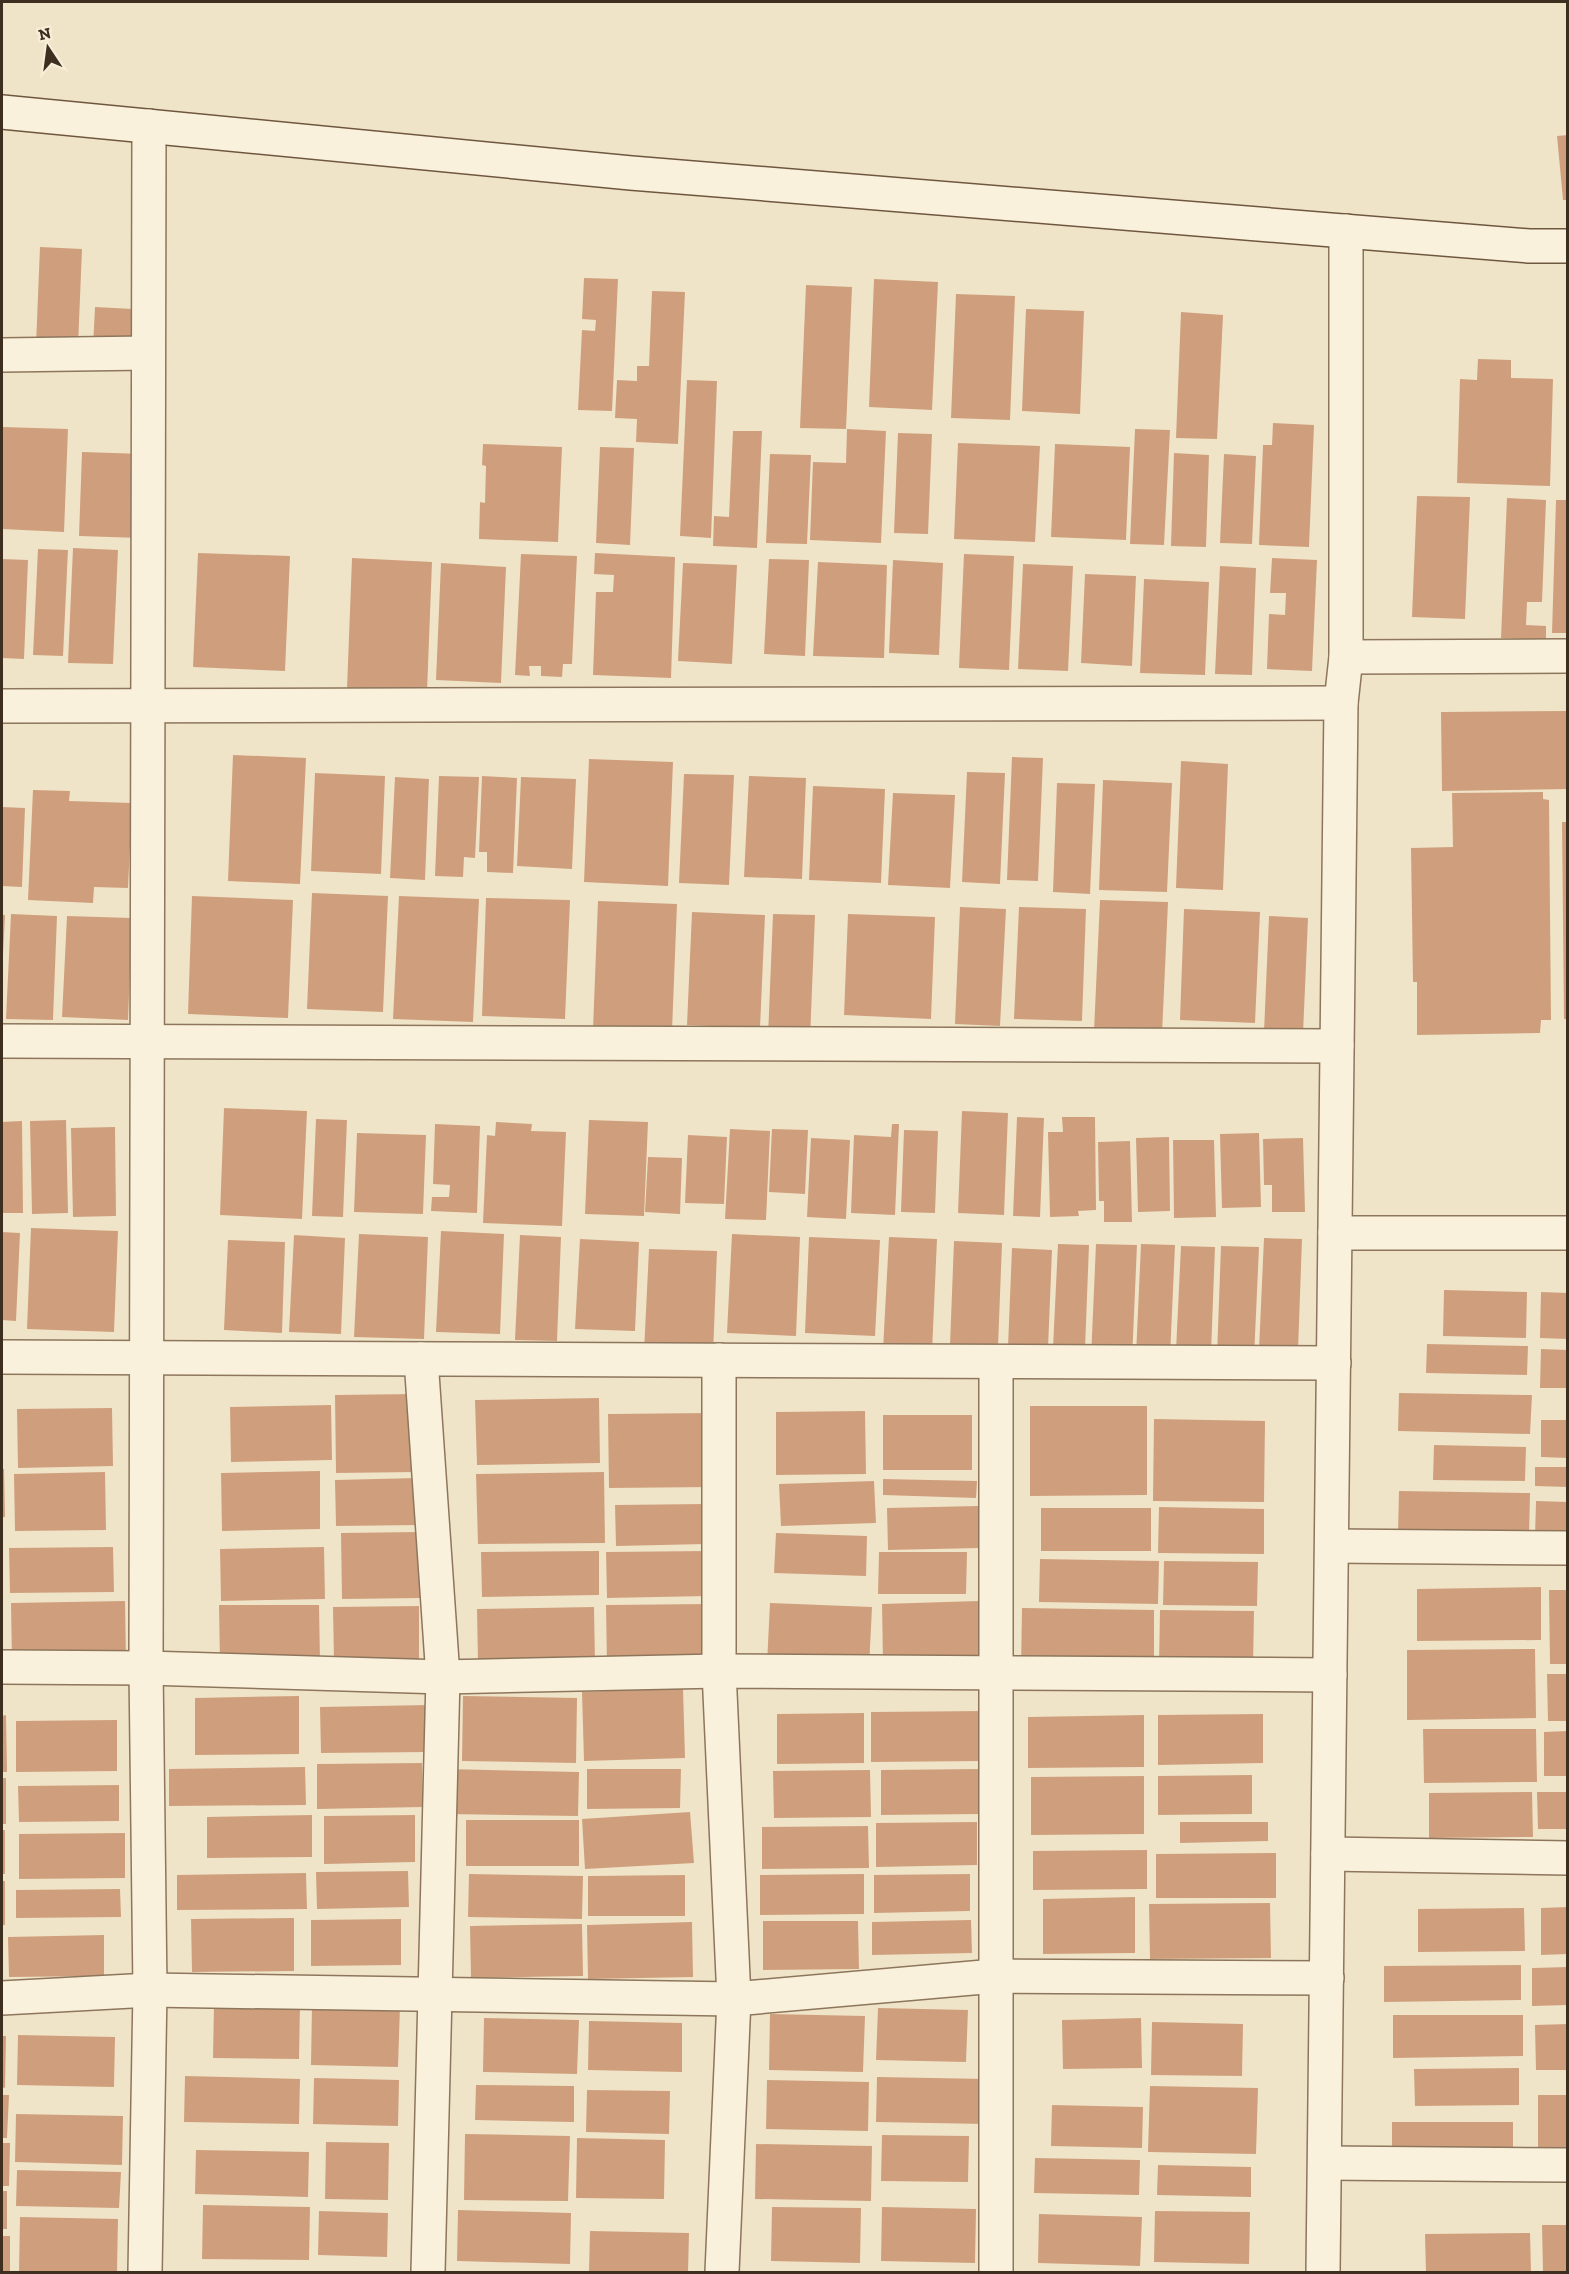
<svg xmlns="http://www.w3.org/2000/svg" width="1569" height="2274" viewBox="0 0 1569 2274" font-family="'Zilla Slab',serif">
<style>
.building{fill:#cf9f7d}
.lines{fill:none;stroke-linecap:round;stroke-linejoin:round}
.street-casing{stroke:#8d765c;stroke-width:36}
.secondary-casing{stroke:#6f573f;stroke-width:36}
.street{stroke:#faf1dc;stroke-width:33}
.secondary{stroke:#faf1dc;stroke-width:33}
</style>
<rect width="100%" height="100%" fill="#f0e4c8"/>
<g class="building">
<polygon points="1568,135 1568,200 1563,200 1557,136"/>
<polygon points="40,247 82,249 78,346 36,345"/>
<polygon points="584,278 618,279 612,411 578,410 582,330 595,331 596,320 582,319"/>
<polygon points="874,279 938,282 932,410 869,407"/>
<polygon points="806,285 852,287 846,429 800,428"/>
<polygon points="652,291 685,292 678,444 636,442 637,419 615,418 617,380 637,381 637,366 649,366"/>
<polygon points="956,294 1015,296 1010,420 951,418"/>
<polygon points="95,307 133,309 131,349 93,347"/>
<polygon points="1026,309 1084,311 1080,414 1022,411"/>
<polygon points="1181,312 1223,315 1217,439 1176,438"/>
<polygon points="1478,359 1511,360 1511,378 1553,379 1550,486 1457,483 1460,379 1477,380"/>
<polygon points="687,380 717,381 711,538 680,536"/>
<polygon points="1273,423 1314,425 1309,547 1259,545 1263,445 1272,445"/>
<polygon points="2,427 68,429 64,532 2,529"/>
<polygon points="847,429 886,431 881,543 810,540 813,462 846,463"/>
<polygon points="1135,429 1170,430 1164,545 1130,544"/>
<polygon points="733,431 762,431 757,548 713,546 714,516 729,517"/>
<polygon points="898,433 932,434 928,534 894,533"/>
<polygon points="958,443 1040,446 1035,542 954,539"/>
<polygon points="483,444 562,447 558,542 479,539 480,502 485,503 486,466 482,465"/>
<polygon points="1055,444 1130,447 1126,540 1051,537"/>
<polygon points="600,447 634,448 630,545 596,543"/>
<polygon points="82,452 144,454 140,538 79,536"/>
<polygon points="1174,453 1209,455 1206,547 1171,546"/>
<polygon points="770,454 811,455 807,544 766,543"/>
<polygon points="1224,454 1256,456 1252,544 1220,543"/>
<polygon points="1417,496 1470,497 1465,619 1412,617"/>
<polygon points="1507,498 1546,500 1542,602 1527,602 1526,625 1546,626 1546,640 1501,638"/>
<polygon points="1556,500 1568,500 1568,633 1552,633"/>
<polygon points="73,548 118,550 113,664 68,663"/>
<polygon points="38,549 68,550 63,656 33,655"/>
<polygon points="198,553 290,556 285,671 193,667"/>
<polygon points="595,553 675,557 671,678 593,675 596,592 613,592 614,575 594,574"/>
<polygon points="521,554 577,556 572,664 563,664 562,677 541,676 541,666 529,666 530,676 515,675"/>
<polygon points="964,554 1014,556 1009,670 959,668"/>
<polygon points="352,558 432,562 427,692 347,689"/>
<polygon points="1272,558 1317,560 1312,671 1267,669 1269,614 1285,615 1286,593 1270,593"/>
<polygon points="2,559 28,560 24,659 2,658"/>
<polygon points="769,559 809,560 805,656 764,654"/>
<polygon points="893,560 943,563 939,655 889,653"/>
<polygon points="818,562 887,565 884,658 813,656"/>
<polygon points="441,563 506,567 501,683 436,680"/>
<polygon points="683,563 737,565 732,664 678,661"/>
<polygon points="1023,564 1073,566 1068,671 1018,669"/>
<polygon points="1220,566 1256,568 1252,675 1215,674"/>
<polygon points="1085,574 1136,576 1132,666 1081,663"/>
<polygon points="1144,579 1209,582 1205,675 1140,673"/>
<polygon points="1568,711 1568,789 1442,791 1441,712"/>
<polygon points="233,755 306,758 300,884 228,881"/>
<polygon points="1012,757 1043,758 1038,881 1007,880"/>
<polygon points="589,759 673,762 668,886 584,882"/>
<polygon points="1181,761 1228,764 1223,890 1176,888"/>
<polygon points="967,772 1005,773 1000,884 962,882"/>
<polygon points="315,773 385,776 381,874 311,871"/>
<polygon points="684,774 734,775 729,885 679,883"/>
<polygon points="439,776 479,777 475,858 464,857 463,877 435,876"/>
<polygon points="482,776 517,778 513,873 487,872 487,852 479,852"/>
<polygon points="749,776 806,778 802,879 744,877"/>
<polygon points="395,777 429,779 425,880 390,878"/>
<polygon points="521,777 576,779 572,869 517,866"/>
<polygon points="1103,780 1172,783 1167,892 1099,890"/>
<polygon points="1057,783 1095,784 1090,894 1053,892"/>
<polygon points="813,786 885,789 881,883 809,880"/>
<polygon points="33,790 70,791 69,801 132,803 128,888 94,887 93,903 28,900"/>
<polygon points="1543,792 1543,799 1549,800 1551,1020 1541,1020 1540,1033 1417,1035 1417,982 1413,982 1411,848 1453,847 1452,793"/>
<polygon points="893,793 955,795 950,888 888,885"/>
<polygon points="2,807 25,808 22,887 2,886"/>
<polygon points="1562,822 1568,822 1568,1019 1564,1019"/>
<polygon points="312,893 388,896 383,1012 307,1009"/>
<polygon points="192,896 293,900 288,1018 188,1014"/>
<polygon points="399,896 479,899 473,1022 393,1019"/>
<polygon points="486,898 570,900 565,1019 482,1016"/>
<polygon points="1100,900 1168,902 1162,1034 1094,1031"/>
<polygon points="598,901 677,904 672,1031 593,1029"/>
<polygon points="960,907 1006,909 1000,1026 955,1024"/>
<polygon points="1019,907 1086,909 1082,1021 1014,1019"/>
<polygon points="1184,909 1260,912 1255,1023 1180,1020"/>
<polygon points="692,912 765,915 760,1028 687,1025"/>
<polygon points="11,914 57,916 53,1020 6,1019"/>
<polygon points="773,914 815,915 810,1039 768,1037"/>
<polygon points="848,914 935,917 931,1019 844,1015"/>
<polygon points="2,915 5,915 3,955 2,955"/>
<polygon points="67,916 132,918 128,1020 62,1017"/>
<polygon points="1269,916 1308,918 1303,1034 1264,1032"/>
<polygon points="224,1108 307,1111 302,1219 220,1215"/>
<polygon points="962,1111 1008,1113 1004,1215 958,1213"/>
<polygon points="1017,1117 1044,1118 1040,1217 1013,1216"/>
<polygon points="1062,1117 1095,1117 1096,1210 1078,1211 1079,1216 1050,1217 1048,1132 1063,1132"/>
<polygon points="316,1119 347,1120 343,1217 312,1216"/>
<polygon points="66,1120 68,1213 32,1214 30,1121"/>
<polygon points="589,1120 648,1122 644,1216 585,1214"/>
<polygon points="22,1121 23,1213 2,1213 2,1122"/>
<polygon points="496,1122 532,1124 531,1131 566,1132 562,1226 483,1223 487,1135 495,1136"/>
<polygon points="435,1124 480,1126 477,1213 431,1211 432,1197 449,1197 450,1185 433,1184"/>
<polygon points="892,1124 899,1124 895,1215 851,1213 854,1135 891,1137"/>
<polygon points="115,1127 116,1216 73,1217 71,1128"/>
<polygon points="730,1129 770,1131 766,1220 725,1219"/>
<polygon points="772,1129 808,1130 805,1194 769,1192"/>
<polygon points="904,1130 938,1131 935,1213 901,1212"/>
<polygon points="357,1133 426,1135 423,1214 354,1212"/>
<polygon points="1259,1133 1261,1207 1222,1208 1220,1134"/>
<polygon points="688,1135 727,1137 724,1204 685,1203"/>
<polygon points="1169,1137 1170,1211 1138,1212 1136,1138"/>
<polygon points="811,1138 850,1140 846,1219 807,1217"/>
<polygon points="1303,1138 1305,1212 1272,1212 1272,1185 1264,1185 1263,1139"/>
<polygon points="1173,1140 1214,1140 1216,1217 1174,1218"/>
<polygon points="1130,1141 1132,1222 1104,1222 1104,1201 1099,1201 1098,1142"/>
<polygon points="648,1157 682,1158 680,1214 645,1212"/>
<polygon points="31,1228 118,1231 114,1332 27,1329"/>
<polygon points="441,1231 504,1234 500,1334 436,1332"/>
<polygon points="2,1232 20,1233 16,1321 2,1320"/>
<polygon points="359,1234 428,1237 424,1339 354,1337"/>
<polygon points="732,1234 800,1237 796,1336 727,1333"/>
<polygon points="294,1235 345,1238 341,1334 289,1332"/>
<polygon points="520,1235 561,1237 557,1341 515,1340"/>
<polygon points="809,1237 880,1240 875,1336 805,1333"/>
<polygon points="889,1237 937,1239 932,1352 883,1350"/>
<polygon points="1264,1238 1302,1239 1298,1351 1259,1350"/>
<polygon points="580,1239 639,1242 635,1331 575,1329"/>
<polygon points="228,1240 285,1242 282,1333 224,1330"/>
<polygon points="954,1241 1002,1243 998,1347 950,1345"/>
<polygon points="1058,1244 1089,1245 1085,1349 1053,1348"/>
<polygon points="1096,1244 1137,1245 1132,1360 1091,1358"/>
<polygon points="1141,1244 1175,1245 1170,1357 1136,1356"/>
<polygon points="1181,1246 1215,1247 1211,1353 1176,1351"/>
<polygon points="1221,1246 1259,1247 1254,1358 1217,1356"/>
<polygon points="1012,1248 1052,1250 1048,1349 1008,1347"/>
<polygon points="649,1249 717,1251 713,1355 644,1352"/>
<polygon points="1444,1290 1527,1292 1526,1338 1443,1336"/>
<polygon points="1541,1292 1568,1293 1568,1339 1540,1338"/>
<polygon points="1427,1344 1528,1346 1527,1375 1426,1373"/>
<polygon points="1541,1349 1568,1350 1568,1388 1540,1388"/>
<polygon points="1399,1393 1532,1395 1530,1434 1398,1431"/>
<polygon points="416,1394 417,1472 336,1473 335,1395"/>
<polygon points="599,1398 600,1463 477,1465 475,1400"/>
<polygon points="331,1405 332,1460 231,1462 230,1407"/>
<polygon points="1030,1406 1147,1406 1147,1495 1030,1496"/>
<polygon points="112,1408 113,1466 18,1468 17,1409"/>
<polygon points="865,1411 866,1474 776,1475 776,1412"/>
<polygon points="710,1413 711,1487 609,1488 608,1414"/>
<rect x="883" y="1415" width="89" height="55"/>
<polygon points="1154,1419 1265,1421 1264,1502 1153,1501"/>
<polygon points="1541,1420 1568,1420 1568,1458 1541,1457"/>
<polygon points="1434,1445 1526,1447 1525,1481 1433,1480"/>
<polygon points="1535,1467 1568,1467 1568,1487 1535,1486"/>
<polygon points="2,1469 4,1469 5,1517 2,1517"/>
<polygon points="320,1471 320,1529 222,1531 221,1473"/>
<polygon points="105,1472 106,1530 15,1531 14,1474"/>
<polygon points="604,1472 605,1543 478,1544 476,1474"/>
<polygon points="418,1478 419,1525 336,1526 335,1480"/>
<polygon points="883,1479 977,1481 976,1498 883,1495"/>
<polygon points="874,1481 876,1523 781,1526 779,1484"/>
<polygon points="1399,1491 1530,1493 1529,1537 1398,1534"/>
<polygon points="1536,1501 1568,1502 1568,1538 1535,1537"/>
<polygon points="705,1504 706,1544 616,1546 615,1505"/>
<polygon points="978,1506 979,1548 888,1550 887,1508"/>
<polygon points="1159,1507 1264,1509 1264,1554 1158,1553"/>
<rect x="1041" y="1508" width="110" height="43"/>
<polygon points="418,1532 420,1598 342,1599 341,1533"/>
<polygon points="776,1533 867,1536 866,1576 774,1573"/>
<polygon points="113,1547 114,1592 10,1593 9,1548"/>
<polygon points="324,1547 325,1599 221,1601 220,1549"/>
<polygon points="599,1551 599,1595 482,1597 481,1552"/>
<polygon points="707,1551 707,1596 607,1598 606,1552"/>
<polygon points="879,1552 967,1552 966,1594 878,1594"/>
<polygon points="1040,1559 1159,1561 1158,1604 1039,1602"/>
<polygon points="1164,1561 1258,1562 1257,1606 1163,1605"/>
<polygon points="1541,1587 1541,1640 1417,1641 1417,1589"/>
<polygon points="1549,1590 1568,1590 1568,1664 1550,1664"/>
<polygon points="125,1601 126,1661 12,1662 11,1603"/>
<polygon points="978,1601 979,1662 883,1663 882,1604"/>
<polygon points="770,1603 872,1607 869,1668 767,1664"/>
<polygon points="709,1604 710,1667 607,1669 606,1605"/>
<polygon points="219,1605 319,1605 320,1662 220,1664"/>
<polygon points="419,1606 419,1661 334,1662 333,1607"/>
<polygon points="594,1607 595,1662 478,1663 477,1609"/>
<polygon points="1022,1608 1154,1610 1154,1671 1021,1669"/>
<polygon points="1160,1610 1254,1611 1253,1668 1159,1667"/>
<polygon points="1535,1649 1536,1718 1407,1720 1407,1650"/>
<polygon points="1547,1674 1568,1674 1568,1721 1548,1721"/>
<polygon points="683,1688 685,1758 584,1761 582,1692"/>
<polygon points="299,1696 299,1754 195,1755 195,1698"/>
<polygon points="463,1696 577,1698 576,1763 462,1761"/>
<polygon points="429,1705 429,1752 321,1753 320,1707"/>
<polygon points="984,1711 984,1761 871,1762 871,1712"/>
<polygon points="864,1713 864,1763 777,1764 777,1714"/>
<polygon points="1263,1714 1263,1763 1158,1765 1158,1715"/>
<polygon points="6,1715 7,1772 2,1772 2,1716"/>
<polygon points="1144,1715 1144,1767 1028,1768 1028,1717"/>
<polygon points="117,1720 117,1771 16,1772 16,1721"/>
<polygon points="1423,1729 1536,1729 1537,1782 1424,1783"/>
<polygon points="1568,1731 1568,1776 1544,1776 1544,1732"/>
<polygon points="422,1763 423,1807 317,1809 317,1764"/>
<polygon points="305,1767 306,1805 169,1806 169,1769"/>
<polygon points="447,1769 579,1772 578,1816 446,1814"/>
<polygon points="587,1769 681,1769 680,1808 587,1809"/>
<polygon points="980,1769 980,1814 881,1815 881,1770"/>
<polygon points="870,1770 871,1817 774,1818 773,1771"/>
<polygon points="1252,1775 1252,1814 1158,1815 1158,1776"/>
<polygon points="1144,1776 1144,1834 1031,1835 1031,1777"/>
<rect x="2" y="1778" width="4" height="46"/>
<polygon points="119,1785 119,1821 19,1822 18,1786"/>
<polygon points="1532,1792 1533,1837 1429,1838 1429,1793"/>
<polygon points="1537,1792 1568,1792 1568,1829 1538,1829"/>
<polygon points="690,1812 694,1863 585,1869 582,1819"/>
<polygon points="312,1815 312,1857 207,1858 207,1817"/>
<polygon points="415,1815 415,1862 324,1864 324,1816"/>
<rect x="466" y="1820" width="113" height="46"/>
<polygon points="977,1822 977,1865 876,1867 876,1823"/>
<polygon points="1180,1822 1268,1822 1268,1841 1180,1843"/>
<polygon points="868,1826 869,1868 762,1869 762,1827"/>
<rect x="2" y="1830" width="3" height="44"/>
<polygon points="125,1833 125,1878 19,1879 19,1834"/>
<polygon points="1147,1850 1147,1889 1033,1890 1033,1851"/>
<polygon points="1276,1853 1276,1898 1156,1898 1156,1854"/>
<polygon points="408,1871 409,1907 317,1909 316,1872"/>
<polygon points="306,1873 307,1909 177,1910 177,1875"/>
<polygon points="469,1874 583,1876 582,1919 468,1917"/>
<polygon points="864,1874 864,1914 760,1915 760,1875"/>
<polygon points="970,1874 970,1911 874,1913 874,1875"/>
<polygon points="685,1875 685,1916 588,1916 588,1876"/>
<rect x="2" y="1881" width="3" height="44"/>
<polygon points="120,1889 121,1917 16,1918 16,1890"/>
<polygon points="1135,1897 1135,1953 1043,1954 1043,1899"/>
<polygon points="1270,1903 1271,1958 1150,1959 1149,1904"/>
<polygon points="1568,1907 1568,1954 1541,1955 1541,1908"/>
<polygon points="1524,1908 1525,1951 1418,1952 1418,1909"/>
<polygon points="294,1918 294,1971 192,1972 191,1919"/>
<polygon points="401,1919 401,1965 311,1966 311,1920"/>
<polygon points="971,1920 972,1953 872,1955 872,1922"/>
<polygon points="763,1921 858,1921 859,1969 763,1970"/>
<polygon points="692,1922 693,1977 588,1979 587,1925"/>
<polygon points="582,1924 583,1976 471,1978 470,1926"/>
<polygon points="104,1935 104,1976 9,1977 8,1937"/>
<polygon points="1521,1965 1521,2000 1384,2002 1384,1966"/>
<polygon points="1568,1967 1568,2005 1532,2006 1532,1968"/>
<polygon points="214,2003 300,2005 299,2059 213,2058"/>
<polygon points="312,2004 400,2006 398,2067 311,2065"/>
<polygon points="878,2008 968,2010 966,2062 876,2060"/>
<polygon points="770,2014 865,2016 863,2072 769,2070"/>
<polygon points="1393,2015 1523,2015 1523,2056 1393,2058"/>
<polygon points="484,2018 579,2020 577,2074 483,2072"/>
<polygon points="1141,2018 1142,2068 1063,2069 1062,2020"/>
<polygon points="589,2021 682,2023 682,2072 588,2070"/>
<polygon points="1152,2022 1243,2024 1242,2076 1151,2075"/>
<polygon points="1568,2024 1568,2070 1536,2070 1535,2025"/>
<polygon points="18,2035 115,2037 114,2087 17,2085"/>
<polygon points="2,2036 6,2036 5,2088 2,2087"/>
<polygon points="1519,2068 1519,2105 1415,2106 1414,2069"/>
<polygon points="185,2076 300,2079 299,2124 184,2122"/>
<polygon points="877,2077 987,2079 986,2124 876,2122"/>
<polygon points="314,2078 399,2080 398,2126 313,2124"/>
<polygon points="767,2080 869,2082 868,2131 766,2129"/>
<polygon points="476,2085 574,2086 574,2122 475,2120"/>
<polygon points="1150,2086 1258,2088 1256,2154 1148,2152"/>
<polygon points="587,2090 670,2091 669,2134 586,2132"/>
<polygon points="2,2095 9,2095 7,2138 2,2138"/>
<polygon points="1538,2095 1568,2095 1568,2148 1538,2149"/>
<polygon points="1052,2105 1143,2107 1142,2148 1051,2146"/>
<polygon points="16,2114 123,2116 122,2165 15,2162"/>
<polygon points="1392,2122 1513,2122 1513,2152 1392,2154"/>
<polygon points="465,2134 570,2136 568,2201 464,2200"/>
<polygon points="882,2135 969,2136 968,2182 881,2181"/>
<polygon points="577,2138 665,2140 664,2199 576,2198"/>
<polygon points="326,2142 389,2143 388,2200 325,2199"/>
<polygon points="2,2143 10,2143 9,2186 2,2186"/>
<polygon points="756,2144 872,2146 871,2201 755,2199"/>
<polygon points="196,2150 309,2152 308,2197 195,2194"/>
<polygon points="1035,2158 1140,2160 1139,2195 1034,2193"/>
<polygon points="1158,2165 1251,2167 1251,2197 1157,2195"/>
<polygon points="17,2170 121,2172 119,2208 16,2206"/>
<rect x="2" y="2191" width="5" height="38"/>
<polygon points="203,2205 310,2207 309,2260 202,2259"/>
<polygon points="772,2207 861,2208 860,2263 771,2261"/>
<polygon points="882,2207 976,2209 975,2263 881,2261"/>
<polygon points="458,2210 571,2213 570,2264 457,2261"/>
<polygon points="319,2211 388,2213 387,2257 318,2255"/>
<polygon points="1155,2211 1250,2212 1249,2264 1154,2262"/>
<polygon points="1039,2214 1142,2217 1140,2266 1038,2263"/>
<polygon points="20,2217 118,2219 117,2272 19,2272"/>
<polygon points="1542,2225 1568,2225 1568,2272 1543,2272"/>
<polygon points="590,2231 689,2233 688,2272 589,2271"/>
<polygon points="1530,2233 1531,2272 1426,2272 1425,2234"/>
<rect x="2" y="2236" width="8" height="36"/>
</g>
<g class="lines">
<g class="street-casing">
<g id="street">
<polyline points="2,355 148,353"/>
<polyline points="1346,657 1568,656"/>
<polyline points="2,706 1341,703"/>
<polyline points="2,1041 1337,1046"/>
<polyline points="1335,1233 1568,1233"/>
<polyline points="2,1357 1334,1363"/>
<polyline points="421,1359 443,1677 428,2272"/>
<polyline points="719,1360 719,1671 734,1999 722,2272"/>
<polyline points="1332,1546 1568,1548"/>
<polyline points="2,1667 146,1668 443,1677 719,1671 1330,1675"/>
<polyline points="1328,1854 1568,1858"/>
<polyline points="2,1998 150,1990 734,1999 995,1976 1327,1978"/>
<polyline points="1325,2163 1568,2165"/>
<polyline points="145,2272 150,1990 146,1668 149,126"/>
<polyline points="996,2272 996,1362"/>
<polyline points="1323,2272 1341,703 1346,657 1346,231"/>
</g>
</g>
<g class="secondary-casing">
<polyline id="secondary" points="2,112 631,173 1529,246 1568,246"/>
</g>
<use href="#street" class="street"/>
<use href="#secondary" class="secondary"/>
</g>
<rect width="1569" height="2274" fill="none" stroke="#3d2e20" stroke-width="6"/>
<g transform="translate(48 48) rotate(347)" stroke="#f7eed8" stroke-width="4.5" paint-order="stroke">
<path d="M0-4.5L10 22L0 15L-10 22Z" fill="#3d2e20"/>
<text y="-9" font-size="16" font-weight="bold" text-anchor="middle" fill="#3d2e20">N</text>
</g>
</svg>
